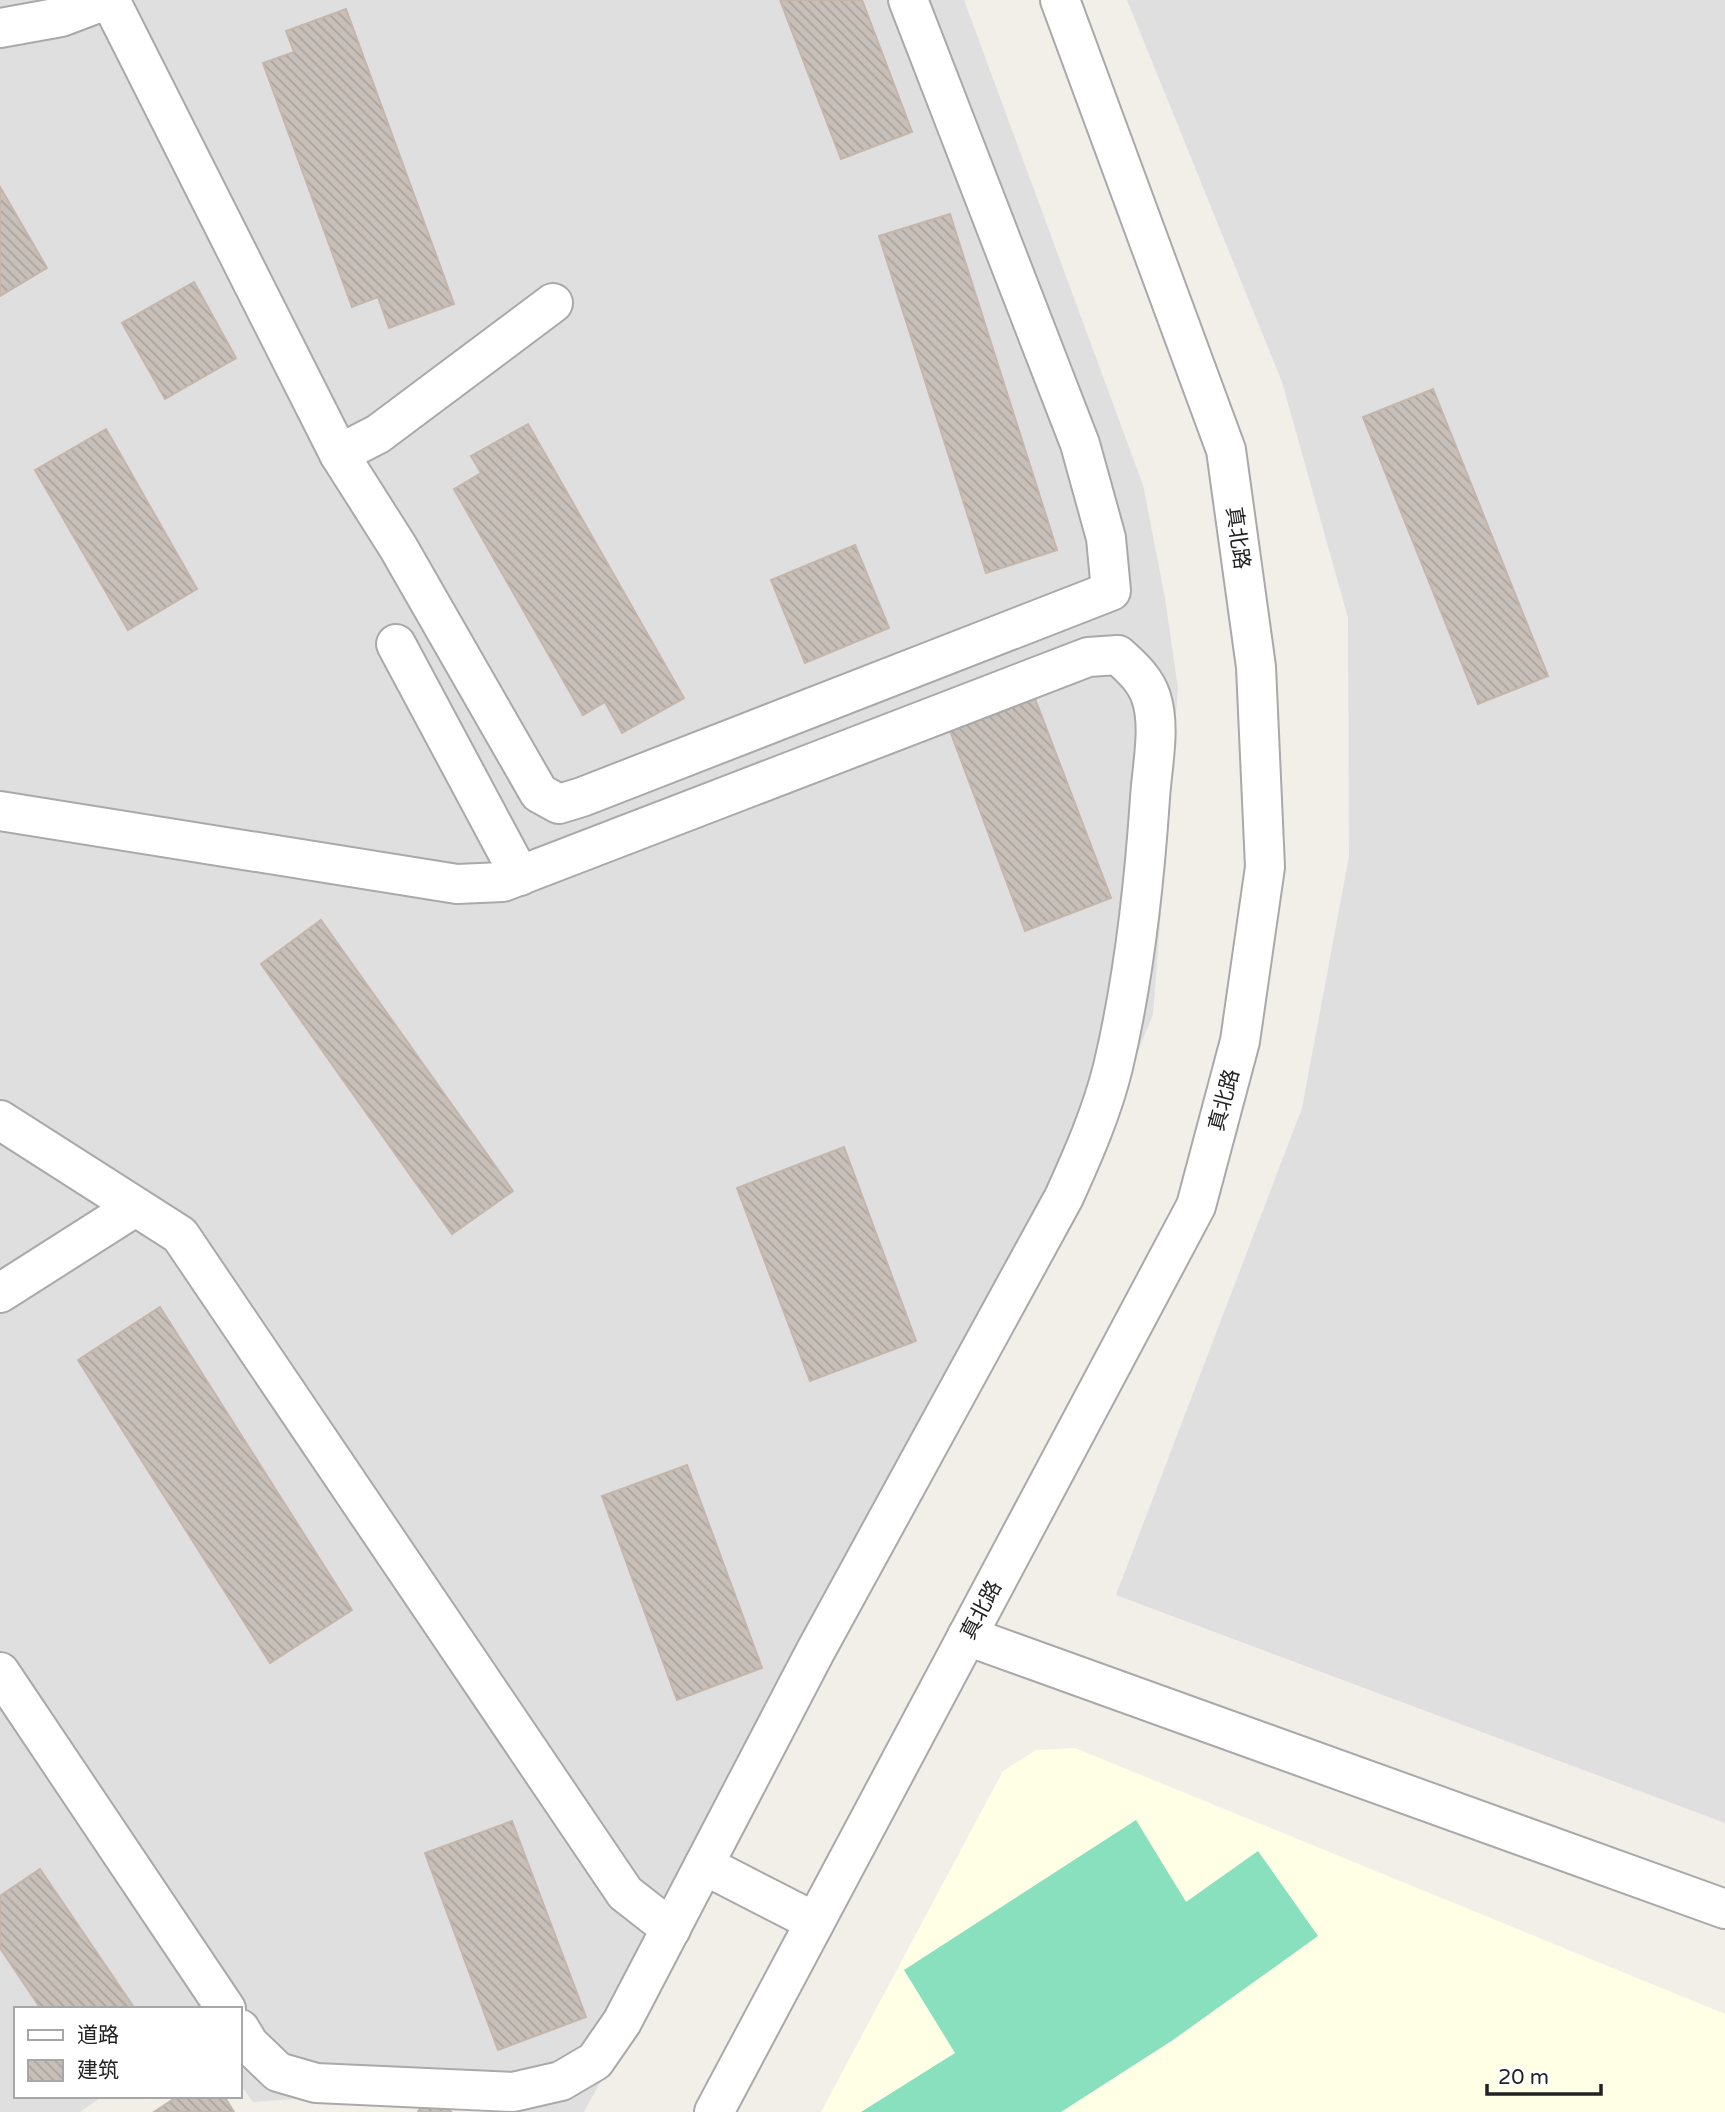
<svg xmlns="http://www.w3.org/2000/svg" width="1725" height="2112" viewBox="0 0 1725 2112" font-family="'Varela Round','Noto Sans SC',sans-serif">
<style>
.residential{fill:#e0dfdf}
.education{fill:#ffffe5}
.pitch{fill:#88e0be}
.building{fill:url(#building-back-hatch);stroke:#c4b6ab;stroke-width:2}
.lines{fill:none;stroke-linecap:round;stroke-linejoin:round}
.minor-casing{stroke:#a9a9a9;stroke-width:42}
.minor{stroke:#fff;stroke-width:38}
.labels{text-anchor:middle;stroke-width:6;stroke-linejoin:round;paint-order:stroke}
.street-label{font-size:21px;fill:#222;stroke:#fff}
</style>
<defs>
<pattern id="building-back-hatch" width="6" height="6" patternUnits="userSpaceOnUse" patternTransform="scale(1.75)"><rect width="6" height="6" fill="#c7bfb8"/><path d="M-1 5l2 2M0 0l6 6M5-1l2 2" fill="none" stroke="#aba49e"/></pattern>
</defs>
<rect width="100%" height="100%" fill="#f2efe9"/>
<g class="residential">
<polygon points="0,0 964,0 1143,485 1165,598 1178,689 1153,1015 1054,1254 584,2112 520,2112 484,2096 391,2092 253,2102 240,2084 240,2009 16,2009 16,2096 103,2096 80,2112 0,2112"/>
<polygon points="1127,0 1725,0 1725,1823 1116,1595 1302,1108 1349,856 1348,618 1282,382"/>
</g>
<polygon class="education" points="1075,1748 1725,2014 1725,2112 821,2112 1003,1771 1036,1750"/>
<polygon class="pitch" points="1136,1820 1186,1902 1258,1851 1318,1936 1173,2040 1061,2112 861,2112 955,2053 904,1970"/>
<g class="building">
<polygon points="780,0 862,0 912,132 841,159"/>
<polygon points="346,9 454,304 389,328 378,297 352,307 263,63 294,52 286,31"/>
<polygon points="0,187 47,268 0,296"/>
<polygon points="950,214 1057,550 986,573 879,236"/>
<polygon points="194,282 236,358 165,399 122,323"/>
<polygon points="1433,389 1548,676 1478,704 1363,417"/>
<polygon points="528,424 684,698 622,733 605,702 583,715 454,489 481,473 471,456"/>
<polygon points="106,429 197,589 128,630 35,470"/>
<polygon points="855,545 889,628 805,663 771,580"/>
<polygon points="1034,696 1111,898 1025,931 949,728"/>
<polygon points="321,920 513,1191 452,1234 261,964"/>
<polygon points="844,1147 916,1341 810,1381 737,1188"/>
<polygon points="160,1307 352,1610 270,1663 78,1360"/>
<polygon points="687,1465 762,1668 677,1700 602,1496"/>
<polygon points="512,1821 586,2017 498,2050 425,1853"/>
<polygon points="40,1869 135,2009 41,2009 0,1948 0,1896"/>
<polygon points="178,2096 224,2096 234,2112 154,2112"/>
<polygon points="424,2100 452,2112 418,2112"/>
</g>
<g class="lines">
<g class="minor-casing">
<g id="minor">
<polyline points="110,0 339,454 398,547 539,793 559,804 582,797 1111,591 1106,538 1080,444 908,0"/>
<polyline points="0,28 61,17 106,0"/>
<polyline points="339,454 378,434 553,303"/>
<polyline points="396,644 520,876"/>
<path d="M0,811L457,884L503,882L1088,657L1118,655C1131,667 1145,679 1151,697C1161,727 1152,766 1150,798C1144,888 1134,979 1113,1067C1102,1112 1083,1155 1064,1197L815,1652L622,2022L595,2061L561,2081L513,2092L316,2083L278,2072L249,2044L240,2029"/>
<polyline points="0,1120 180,1235 625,1893 671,1929"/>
<polyline points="0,1293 135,1207"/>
<polyline points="967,1636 1725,1909"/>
<polyline points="0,1672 226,2009"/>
<polyline points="704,1865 815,1922"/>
<polyline points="714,2112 1196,1206 1240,1041 1265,867 1256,667 1226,450 1060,0"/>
</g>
</g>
<use href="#minor" class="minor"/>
</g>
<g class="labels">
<g class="street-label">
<text transform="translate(1238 538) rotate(82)" y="7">真北路</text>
<text transform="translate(1224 1100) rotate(-75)" y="7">真北路</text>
<text transform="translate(981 1610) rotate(-62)" y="7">真北路</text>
</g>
</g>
<rect x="14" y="2007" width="228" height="91" fill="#ffffff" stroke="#a7a7a7" stroke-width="2"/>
<rect x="28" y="2030" width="35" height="10" fill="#ffffff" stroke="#a7a7a7" stroke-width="2"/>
<text x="77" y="2042" font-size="21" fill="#222222">道路</text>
<rect x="28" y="2060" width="35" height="21" fill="url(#building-back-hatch)" stroke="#a7a7a7" stroke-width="2"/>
<text x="77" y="2077" font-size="21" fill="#222222">建筑</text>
<path d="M1487 2084v10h114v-10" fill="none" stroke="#222222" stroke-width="3.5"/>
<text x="1498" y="2084" font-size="21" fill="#222222" stroke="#ffffff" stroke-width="5" paint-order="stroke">20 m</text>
</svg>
